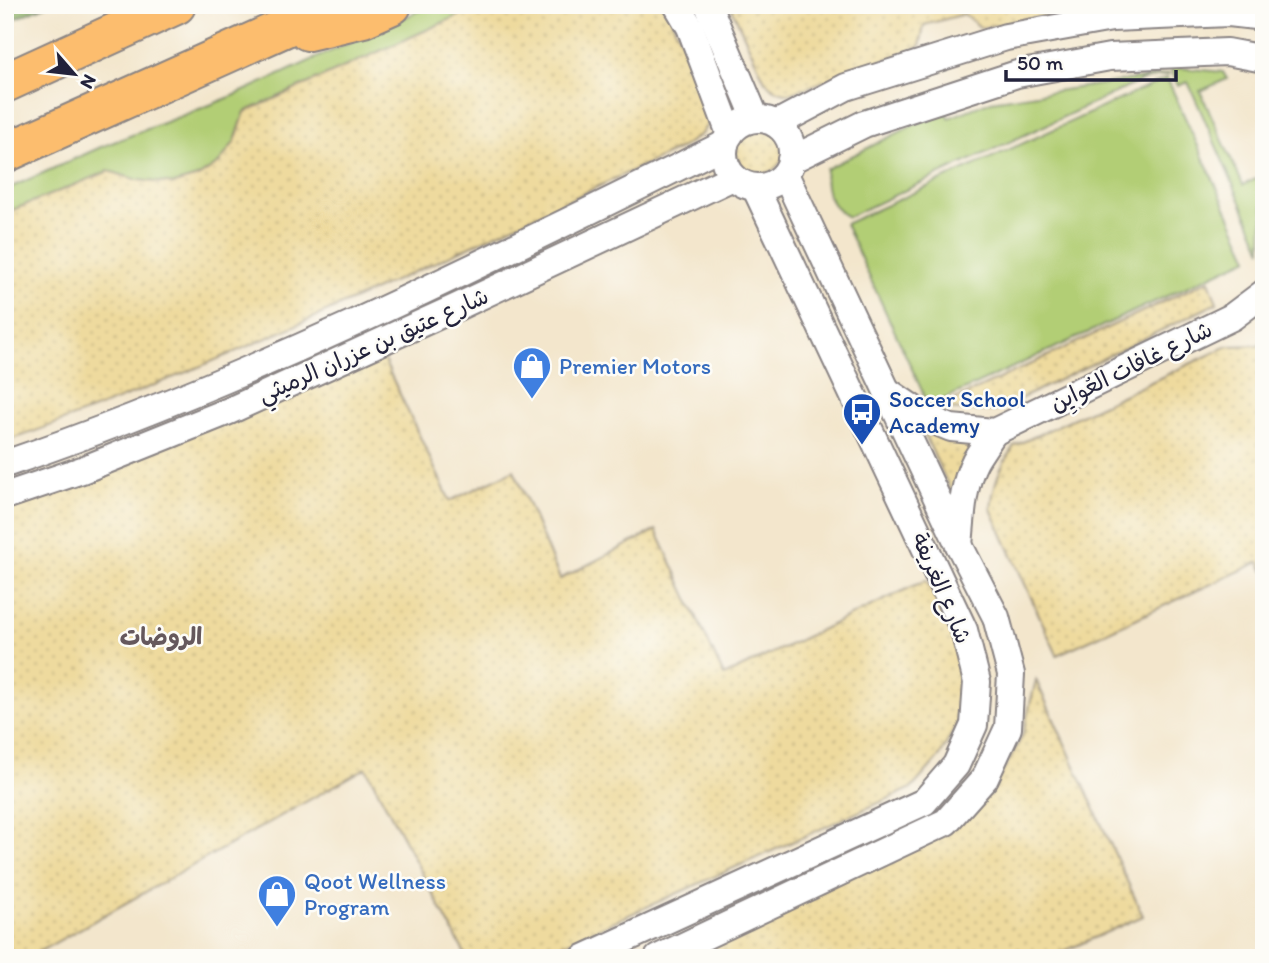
<svg xmlns="http://www.w3.org/2000/svg" width="1269" height="963" viewBox="0 0 1269 963" font-family="Itim,'Playpen Sans Arabic',sans-serif">
<style>
.grass{fill:#b2ce74;stroke:#6a7858;stroke-width:2}
.forest{fill:url(#forest-crowns);stroke:#586a50;stroke-width:2}
.sand{fill:url(#sand-dots);stroke:#887e6c;stroke-width:2}
.lines{fill:none;stroke-linecap:round;stroke-linejoin:round}
.street-casing{stroke:#8a8484;stroke-width:30}
.primary-casing{stroke:#8a8484;stroke-width:42}
.street{stroke:#fff;stroke-width:26}
.primary{stroke:#fcbd6e;stroke-width:38}
.labels{text-anchor:middle;stroke-width:5;stroke-linejoin:round;paint-order:stroke}
.street-label{font-size:23px;fill:#22223b;stroke:#fdfcf7}
.shop-label{font-size:23px;fill:#366cbe;stroke:#fdfcf7;text-anchor:start}
.transit-label{font-size:23px;fill:#164399;stroke:#fdfcf7;text-anchor:start}
.neighbourhood-label{font-size:24px;font-weight:bold;fill:#65585c;stroke:#fdfcf7}
</style>
<defs>
<pattern id="forest-crowns" width="20" height="18" patternUnits="userSpaceOnUse" patternTransform="scale(1.75)"><rect width="20" height="18" fill="#8db166"/><path d="M2 6a3 3 0 1 1 6 0M12 15a3 3 0 1 1 6 0" fill="none" stroke="#739055"/></pattern>
<pattern id="sand-dots" width="8" height="8" patternUnits="userSpaceOnUse" patternTransform="scale(1.75)"><rect width="8" height="8" fill="#eeda9e"/><path d="M2 2h.1M6 6h.1" fill="none" stroke="#ccbb89" stroke-width="1.8" stroke-linecap="round"/></pattern>
</defs>
<rect width="100%" height="100%" fill="#fdfcf7"/>
<filter id="ink" filterUnits="userSpaceOnUse"><feTurbulence type="fractalNoise" baseFrequency=".0143" numOctaves="2"/><feDisplacementMap in="SourceGraphic" scale="14" xChannelSelector="R" yChannelSelector="G"/><feConvolveMatrix kernelMatrix="1 2 1 2 8 2 1 2 1" color-interpolation-filters="sRGB"/></filter>
<filter id="wash" filterUnits="userSpaceOnUse"><feTurbulence type="fractalNoise" baseFrequency=".00686" numOctaves="4" result="noise"/><feDisplacementMap in="SourceGraphic" scale="28" xChannelSelector="R" yChannelSelector="G"/><feGaussianBlur stdDeviation="1.57" result="paint"/><feColorMatrix in="noise" values="0 0 0 0 0 0 0 0 0 0 0 0 0 0 0 0 0 1.4 0 .05"/><feComposite in="paint" operator="in"/></filter>
<g filter="url(#wash)">
<rect width="100%" height="100%" fill="#f3e6cc"/>
<g class="grass">
<polygon points="432,5 482,5 245,112 235,141 219,163 198,177 174,184 137,180 109,171 5,213 5,190 101,147 233,96"/>
<polygon points="1170,67 1223,72 1227,79 1200,91 1243,185 1264,175 1262,250 1188,82 1178,86"/>
<path d="M1170,74L1143,80L848,217C830,207 823,189 826,169L945,109L949,118L991,101Z"/>
<polygon points="1167,78 1249,258 929,406 845,224"/>
</g>
<polygon class="forest" points="5,5 47,5 5,23"/>
<g class="sand">
<path d="M482,5H704L672,21L711,106L709,122L701,134L681,148C458,251 237,360 5,442V213L109,171L137,180L174,184L198,177L219,163L235,141L245,112Z"/>
<polygon points="730,5 1140,5 1078,10 981,28 964,14 924,25 920,47 789,94 775,90 765,81"/>
<path d="M748,120L784,126L788,134L789,151C784,158 777,169 770,172C739,183 722,141 748,120Z"/>
<polygon points="1209,280 1217,303 995,411 935,409"/>
<path d="M1264,345V572L1259,562L1057,655L991,509C993,484 1000,467 1014,446L1228,346Z"/>
<polygon points="381,354 450,501 514,470 560,579 656,530 724,676 926,580 953,631 963,684 958,722 940,756 912,788 533,958 467,958 366,768 28,958 5,958 5,511"/>
<polygon points="919,423 981,433 956,502"/>
<polygon points="1036,680 1143,916 1049,958 680,958 946,831 992,791 1022,737"/>
</g>
</g>
<g filter="url(#ink)">
<g class="lines">
<g class="street-casing">
<g id="street">
<polyline points="677,5 690,27 730,134"/>
<polyline points="708,5 756,119"/>
<circle cx="758" cy="153" r="34"/>
<polyline points="776,124 846,87 1006,37 1112,18 1229,13 1264,17"/>
<polyline points="791,160 864,124 1017,74 1110,57 1227,52 1264,59"/>
<polyline points="887,391 927,418 951,428 994,432 1232,317 1264,293"/>
<path d="M5,464C254,379 490,260 725,144"/>
<polyline points="5,496 82,470 229,411 457,307 733,177"/>
<path d="M959,545C962,517 962,486 975,461C981,451 988,441 994,432"/>
<polyline points="584,958 924,802 956,765 974,725 977,682 964,630 755,187"/>
<polyline points="658,958 946,822 985,778 1008,728 1011,674 996,617 959,545 785,174"/>
</g>
</g>
<g class="primary-casing">
<g id="primary">
<polyline points="308,31 363,18 392,5"/>
<polyline points="5,83 176,5"/>
<polyline points="5,153 335,5"/>
</g>
</g>
<use href="#street" class="street"/>
<use href="#primary" class="primary"/>
</g>
</g>
<defs>
<g id="shop-pin" transform="scale(2.0125)"><path d="M0 17L-7.5 6A9.5 9.5 0 1 1 7.5 6Z" fill="#3f7fe0" stroke="#fdfcf7"/><path d="M-5-2.5h2.3a2.7 3.5 0 0 1 5.4 0H5L5.5 6h-11ZM-1.5-2.5h3a1.5 2.3 0 0 0-3 0Z" fill="#fff"/></g>
<g id="bus-pin" transform="scale(2.0125)"><path d="M0 17L-7.5 6A9.5 9.5 0 1 1 7.5 6Z" fill="#1a4fb4" stroke="#fdfcf7"/><path d="M-5-6H5V4H4V6H2V4H-2V6H-4V4H-5ZM-3.5-4V0h7V-4ZM-3.5 1.2v1.5H-2V1.2ZM2 1.2v1.5H3.5V1.2Z" fill="#fff"/></g>
</defs>
<g fill-rule="evenodd">
<use href="#shop-pin" x="532" y="366"/>
<use href="#bus-pin" x="862" y="412"/>
<use href="#shop-pin" x="277" y="894"/>
</g>
<g class="labels">
<g class="street-label">
<text transform="translate(373 345) rotate(-24)" y="8">شارع عتيق بن عزران الرميثي</text>
<text transform="translate(1131 366) rotate(-26)" y="8">شارع غافات العُوايِن</text>
<text transform="translate(942 588) rotate(67)" y="8">شارع الغريفة</text>
</g>
<g class="shop-label">
<text x="559" y="374">Premier Motors</text>
<text x="304" y="889">Qoot Wellness<tspan x="304" dy="26">Program</tspan></text>
</g>
<g class="transit-label">
<text x="889" y="407">Soccer School<tspan x="889" dy="26">Academy</tspan></text>
</g>
<g class="neighbourhood-label">
<text x="161" y="645">الروضات</text>
</g>
</g>
<rect width="1269" height="963" fill="none" stroke="#fdfcf7" stroke-width="28"/>
<g transform="translate(74 74) rotate(118)" stroke="#fdfcf7" stroke-width="5" paint-order="stroke">
<path d="M0-5L12 26L0 18L-12 26Z" fill="#22223b"/>
<text y="-10" font-size="19" font-weight="bold" text-anchor="middle" fill="#22223b">N</text>
</g>
<path d="M1006 70v10h170v-10" fill="none" stroke="#22223b" stroke-width="3.5"/>
<text x="1017" y="70" font-size="21" fill="#22223b" stroke="#fdfcf7" stroke-width="5" paint-order="stroke">50 m</text>
</svg>
